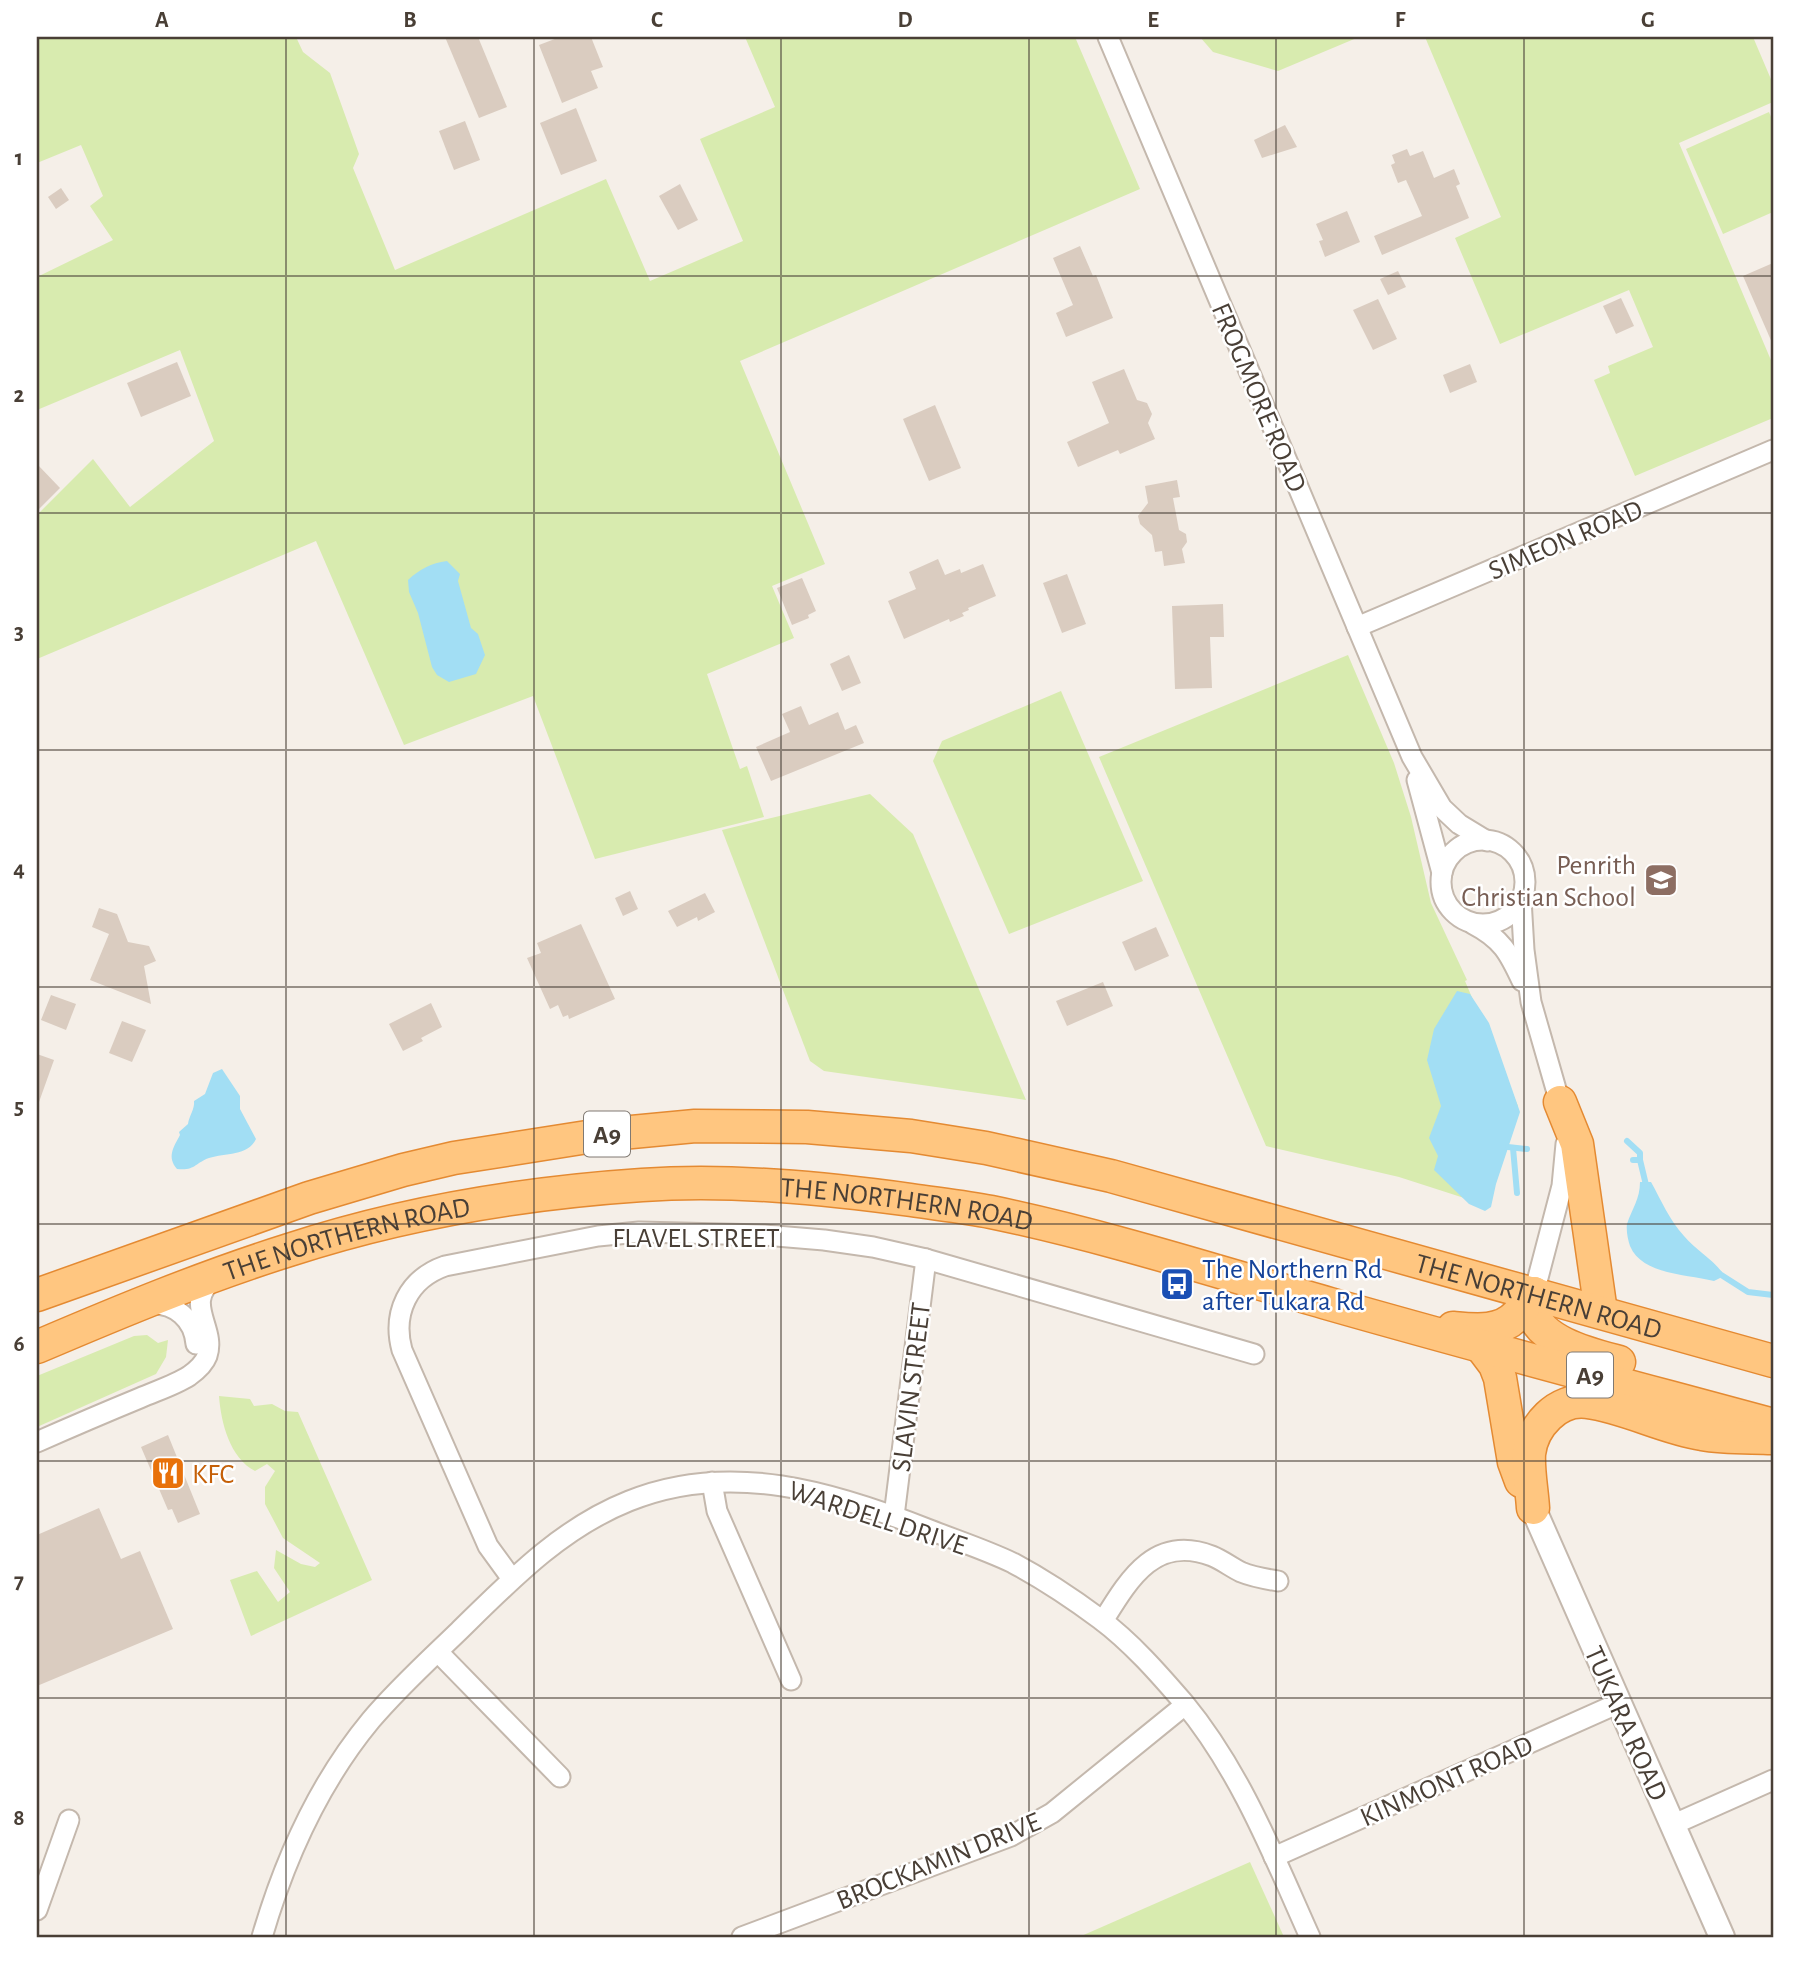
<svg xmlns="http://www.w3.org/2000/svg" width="1810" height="1974" viewBox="0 0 1810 1974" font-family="'Alegreya Sans',sans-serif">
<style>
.green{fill:#d8ebaf}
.water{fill:#a2def4}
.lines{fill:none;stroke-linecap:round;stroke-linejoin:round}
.stream{stroke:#a2def4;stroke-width:6}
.building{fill:#daccc0}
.minor-casing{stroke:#c4b8ad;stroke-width:23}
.tertiary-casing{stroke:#c4b8ad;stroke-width:28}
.trunk-casing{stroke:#e48a32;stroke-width:35}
.minor{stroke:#fff;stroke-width:19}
.tertiary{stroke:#fff;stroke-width:24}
.trunk{stroke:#ffc680;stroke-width:32}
.grid{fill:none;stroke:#493f36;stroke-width:2;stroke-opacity:0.55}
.labels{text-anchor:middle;stroke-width:5;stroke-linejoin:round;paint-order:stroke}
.shield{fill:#fff;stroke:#807972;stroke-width:2}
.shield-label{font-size:26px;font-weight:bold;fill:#493f36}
.street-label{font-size:28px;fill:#493f36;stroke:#fff}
.education-label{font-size:28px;fill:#785e54;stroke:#fff;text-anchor:end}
.transit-label{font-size:28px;fill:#164399;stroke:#fff;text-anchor:start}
.food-label{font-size:28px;fill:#c56008;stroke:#fff;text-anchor:start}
.neatline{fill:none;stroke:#493f36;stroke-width:2.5}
.grid-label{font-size:23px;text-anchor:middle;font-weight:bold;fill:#493f36}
</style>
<rect width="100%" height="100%" fill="#f5efe8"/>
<g class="green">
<polygon points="37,37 296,37 303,52 330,73 359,154 353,168 395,270 606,179 650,281 743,241 700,139 775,107 745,37 1075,37 1140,189 740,361 825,564 772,586 794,638 707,674 740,769 747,766 764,817 595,859 533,696 404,745 316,541 37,659 37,515 93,459 130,507 214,441 180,350 37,410 37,277 113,240 90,206 103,196 81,145 37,163"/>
<polygon points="1200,37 1359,37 1278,71 1213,52"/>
<polygon points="1425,37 1753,37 1773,84 1773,102 1679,143 1773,365 1773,418 1635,476 1594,380 1610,373 1608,366 1653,347 1629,290 1500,344 1455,238 1501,217"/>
<polygon points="1769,112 1773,122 1773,212 1723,234 1686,149"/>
<polygon points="1348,655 1394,763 1411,817 1431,903 1467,980 1465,981 1518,1106 1489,1206 1399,1177 1266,1146 1099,757"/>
<polygon points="1061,691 1143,881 1009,934 933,761 942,741"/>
<polygon points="870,794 913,834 1026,1100 824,1071 810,1061 722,830"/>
<polygon points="147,1335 158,1343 168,1340 166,1357 156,1374 37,1427 37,1376 134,1336"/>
<path d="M219,1396L250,1399L254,1406L272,1404L285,1411L298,1412L372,1580L251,1636L230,1580L257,1571L278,1602L290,1592L274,1568L276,1550L301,1564L315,1567L320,1563L283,1538L265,1504V1487L275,1471L267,1464L255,1471C230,1458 221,1423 219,1396Z"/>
<polygon points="1250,1862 1284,1937 1079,1937"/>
</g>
<g class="water">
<path d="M447,561L460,574L458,581L471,628L478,634L485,655L476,674L449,682L437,675L432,667L418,613L409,592L408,580C420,569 431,563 447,561Z"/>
<polygon points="1457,991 1470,994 1489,1023 1520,1112 1496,1184 1491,1207 1485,1211 1469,1204 1434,1170 1438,1156 1429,1138 1441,1106 1427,1060 1434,1029"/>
<path d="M222,1069L240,1096V1109L256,1139C248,1156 225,1153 209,1158C195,1163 195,1171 177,1169C167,1157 173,1148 180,1135L179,1132L188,1124C189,1116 195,1109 194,1101L205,1094L213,1073Z"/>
<path d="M1640,1182H1651C1661,1200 1670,1221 1684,1236C1695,1249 1711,1258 1722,1272L1720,1278L1714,1281C1687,1274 1642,1275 1630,1246C1628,1240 1626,1231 1627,1224C1632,1209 1640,1199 1640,1182Z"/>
</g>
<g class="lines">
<g class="stream">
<polyline points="1627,1141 1640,1153 1640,1160"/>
<polyline points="1508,1147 1527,1149"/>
<polyline points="1513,1148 1517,1193"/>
<polyline points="1633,1160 1640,1160 1647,1189"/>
<polyline points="1715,1271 1748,1292 1773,1295"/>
</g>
</g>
<g class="building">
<polygon points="445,37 478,37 507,107 479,118"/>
<polygon points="560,37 591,37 603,67 591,71 598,88 562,103 539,45"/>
<polygon points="576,108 597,161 561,175 540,123"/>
<polygon points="465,121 480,160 454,170 439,131"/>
<polygon points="1285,125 1297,147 1262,158 1254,140"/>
<polygon points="1407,149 1410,156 1423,151 1434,178 1454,169 1460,184 1456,186 1469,218 1382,255 1374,236 1422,216 1406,180 1398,183 1391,165 1395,163 1392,155"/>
<polygon points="680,184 698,220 678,230 659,196"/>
<polygon points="61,188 69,200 56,209 48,197"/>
<polygon points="1347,211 1360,242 1325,257 1319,241 1323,240 1316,224"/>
<polygon points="1080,246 1093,276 1096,275 1113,318 1066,337 1056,313 1073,305 1053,258"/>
<polygon points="1773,263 1773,345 1743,276"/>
<polygon points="1398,271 1406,287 1388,295 1380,279"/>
<polygon points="1621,298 1634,326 1616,334 1603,306"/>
<polygon points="1378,299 1397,339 1373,350 1353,310"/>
<polygon points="177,362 191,396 141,417 127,383"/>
<polygon points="1470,364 1477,382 1450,393 1443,375"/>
<polygon points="1124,369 1137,400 1147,403 1152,414 1148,423 1155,439 1120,454 1118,450 1078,467 1067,442 1109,423 1092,382"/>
<polygon points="935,405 961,468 929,481 903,419"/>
<polygon points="37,464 60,488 37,511"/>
<polygon points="1177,480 1180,497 1173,498 1179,530 1186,534 1187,542 1182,549 1185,563 1164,566 1162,551 1155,552 1152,535 1140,524 1138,516 1148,503 1145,486"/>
<polygon points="938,559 945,575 960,569 961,573 983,564 996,596 968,608 969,610 962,613 964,616 950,622 949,619 904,639 888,601 916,589 909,572"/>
<polygon points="1067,574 1086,624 1062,633 1043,583"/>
<polygon points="802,578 816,611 808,615 809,618 792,625 777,588"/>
<polygon points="1223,604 1224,637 1210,637 1212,688 1175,689 1172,606"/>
<polygon points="849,655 861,683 842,691 830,664"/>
<polygon points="801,706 809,725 838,712 845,730 856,725 864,743 771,781 756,747 790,732 782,714"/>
<polygon points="630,891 638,909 623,916 615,898"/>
<polygon points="705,893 715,912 698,921 697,917 677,927 668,911"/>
<polygon points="99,908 117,914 128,942 149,946 156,961 144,966 151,1004 90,980 109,934 92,927"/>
<polygon points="581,924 615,999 569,1019 568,1015 563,1017 558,1005 550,1009 527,958 541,953 537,943"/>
<polygon points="1156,927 1169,956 1135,971 1122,942"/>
<polygon points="1103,982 1113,1006 1067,1026 1056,1001"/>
<polygon points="51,995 76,1004 66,1030 41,1020"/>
<polygon points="431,1003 442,1027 421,1038 423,1041 403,1051 389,1024"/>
<polygon points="122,1021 146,1030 132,1062 109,1053"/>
<polygon points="37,1054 54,1060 39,1102 37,1102"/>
<polygon points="168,1435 200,1514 178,1523 172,1509 168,1510 141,1447"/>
<polygon points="99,1508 121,1559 140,1551 173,1629 37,1686 37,1535"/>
</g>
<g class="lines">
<g class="minor-casing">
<g id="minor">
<polyline points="1108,37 1412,757 1442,808 1459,824 1487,841"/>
<polyline points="1357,627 1773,450"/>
<polyline points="1417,780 1442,873"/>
<circle cx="1483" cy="882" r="42"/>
<polyline points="1521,899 1524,950 1531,1002 1562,1110"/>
<path d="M1473,924C1502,939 1509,953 1522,981"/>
<polyline points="1534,1293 1562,1186 1566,1144"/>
<path d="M151,1304C175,1303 194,1319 196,1344"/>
<path d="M37,1442C71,1427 106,1412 140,1398C156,1391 175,1385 189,1376C196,1371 204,1364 207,1356C217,1327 181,1303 216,1277"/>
<polyline points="712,1482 717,1511 791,1680"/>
<polyline points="894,1516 926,1259"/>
<path d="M512,1579L488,1546L402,1350C392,1313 408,1279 445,1266L598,1236L639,1232L764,1235L824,1240L873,1247L926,1259L1254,1354"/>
<path d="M1103,1621C1129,1579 1155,1534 1212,1556C1222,1560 1231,1567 1241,1572C1253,1577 1265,1579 1278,1581"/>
<polyline points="438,1652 560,1777"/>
<polyline points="1672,1825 1773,1780"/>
<polyline points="1274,1857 1619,1703"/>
<polyline points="37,1910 69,1820"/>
<path d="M262,1937C285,1858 318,1784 371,1720C398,1688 429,1660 459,1631C511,1580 561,1528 629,1501C730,1460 834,1492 930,1530C958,1541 986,1550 1013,1563C1043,1579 1073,1599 1100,1619C1131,1642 1159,1674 1184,1703C1241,1772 1274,1857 1310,1937"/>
<polyline points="742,1937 1011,1836 1052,1813 1185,1705"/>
</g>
</g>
<g class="tertiary-casing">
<polyline id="tertiary" points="1533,1508 1722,1937"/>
</g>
<g class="trunk-casing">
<g id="trunk">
<polyline points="1560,1102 1577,1144 1601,1312"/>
<path d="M1534,1293C1533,1298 1531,1304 1532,1309C1537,1342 1593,1355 1619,1362"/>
<path id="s1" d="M37,1295L309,1198L403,1170L454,1158L600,1135L695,1126L807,1127L911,1136L986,1148L1111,1176L1773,1361"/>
<path d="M1453,1328C1475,1330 1501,1333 1517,1315C1523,1308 1528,1300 1534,1293"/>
<polyline points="1480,1345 1495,1365 1500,1378 1514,1462 1521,1481"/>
<path id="s2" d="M37,1347C119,1312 203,1277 289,1250C402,1213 523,1193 642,1185C731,1179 823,1188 911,1200C938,1204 965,1207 991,1212C1106,1236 1218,1272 1330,1304C1477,1346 1625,1385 1773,1425"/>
<path d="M1533,1508C1532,1491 1528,1471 1529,1454C1532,1426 1558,1398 1587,1402C1626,1407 1663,1428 1702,1434C1724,1438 1749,1437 1772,1438"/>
</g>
</g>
<use href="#minor" class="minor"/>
<use href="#tertiary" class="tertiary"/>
<use href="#trunk" class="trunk"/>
</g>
<path class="grid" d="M286,37V1937M534,37V1937M781,37V1937M1029,37V1937M1276,37V1937M1524,37V1937M37,276H1773M37,513H1773M37,750H1773M37,987H1773M37,1224H1773M37,1461H1773M37,1698H1773"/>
<defs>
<g id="school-square" transform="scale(1.75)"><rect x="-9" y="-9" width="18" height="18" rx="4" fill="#8d6e63" stroke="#fff"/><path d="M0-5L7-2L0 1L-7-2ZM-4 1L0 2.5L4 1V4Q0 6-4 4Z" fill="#fff"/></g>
<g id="bus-square" transform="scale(1.75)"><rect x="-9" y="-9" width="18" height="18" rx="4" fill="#1a4fb4" stroke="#fff"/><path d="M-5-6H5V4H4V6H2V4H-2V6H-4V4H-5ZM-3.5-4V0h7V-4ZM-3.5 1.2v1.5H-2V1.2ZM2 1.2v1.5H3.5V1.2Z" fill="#fff"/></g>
<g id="restaurant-square" transform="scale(1.75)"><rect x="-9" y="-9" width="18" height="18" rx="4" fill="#e8710a" stroke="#fff"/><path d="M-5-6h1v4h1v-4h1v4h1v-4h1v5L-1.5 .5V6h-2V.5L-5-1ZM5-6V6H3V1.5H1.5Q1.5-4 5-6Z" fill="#fff"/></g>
</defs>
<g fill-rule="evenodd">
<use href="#school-square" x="1661" y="880"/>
<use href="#bus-square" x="1177" y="1284"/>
<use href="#restaurant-square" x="168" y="1473"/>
</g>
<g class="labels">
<g class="shield">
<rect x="584" y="1111.5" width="46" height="45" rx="5"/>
<rect x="1567" y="1352.5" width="46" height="45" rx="5"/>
</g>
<g class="shield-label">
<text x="607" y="1143">A9</text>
<text x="1590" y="1384">A9</text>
</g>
<g class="street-label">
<text transform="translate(1260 397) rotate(67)" y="10">FROGMORE ROAD</text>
<text transform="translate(1565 539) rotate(-23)" y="10">SIMEON ROAD</text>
<text dy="10" stroke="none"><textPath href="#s2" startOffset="896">THE NORTHERN ROAD</textPath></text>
<text x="696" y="1247">FLAVEL STREET</text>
<text dy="10" stroke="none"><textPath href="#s2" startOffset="329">THE NORTHERN ROAD</textPath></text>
<text dy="10" stroke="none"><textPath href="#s1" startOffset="1547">THE NORTHERN ROAD</textPath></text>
<text transform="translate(910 1387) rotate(-83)" y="10">SLAVIN STREET</text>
<text transform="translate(878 1517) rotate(18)" y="10">WARDELL DRIVE</text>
<text transform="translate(1627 1723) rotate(66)" y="10">TUKARA ROAD</text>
<text transform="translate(1446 1780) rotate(-24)" y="10">KINMONT ROAD</text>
<text transform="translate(938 1860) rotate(-22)" y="10">BROCKAMIN DRIVE</text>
</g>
<g class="education-label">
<text x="1636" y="874">Penrith<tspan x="1636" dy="32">Christian School</tspan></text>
</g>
<g class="transit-label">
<text x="1202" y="1278">The Northern Rd<tspan x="1202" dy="32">after Tukara Rd</tspan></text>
</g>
<g class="food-label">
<text x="192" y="1483">KFC</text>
</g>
</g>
<rect width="1810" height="1974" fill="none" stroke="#ffffff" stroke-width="77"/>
<rect x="38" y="38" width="1734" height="1898" class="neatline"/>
<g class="grid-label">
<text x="162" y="27">A</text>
<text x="410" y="27">B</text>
<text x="657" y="27">C</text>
<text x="905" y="27">D</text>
<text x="1153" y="27">E</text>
<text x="1400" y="27">F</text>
<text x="1648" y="27">G</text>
<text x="19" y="165">1</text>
<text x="19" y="402">2</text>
<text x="19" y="639">3</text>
<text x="19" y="876">4</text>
<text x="19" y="1114">5</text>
<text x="19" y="1351">6</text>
<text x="19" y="1588">7</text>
<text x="19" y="1825">8</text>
</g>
</svg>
